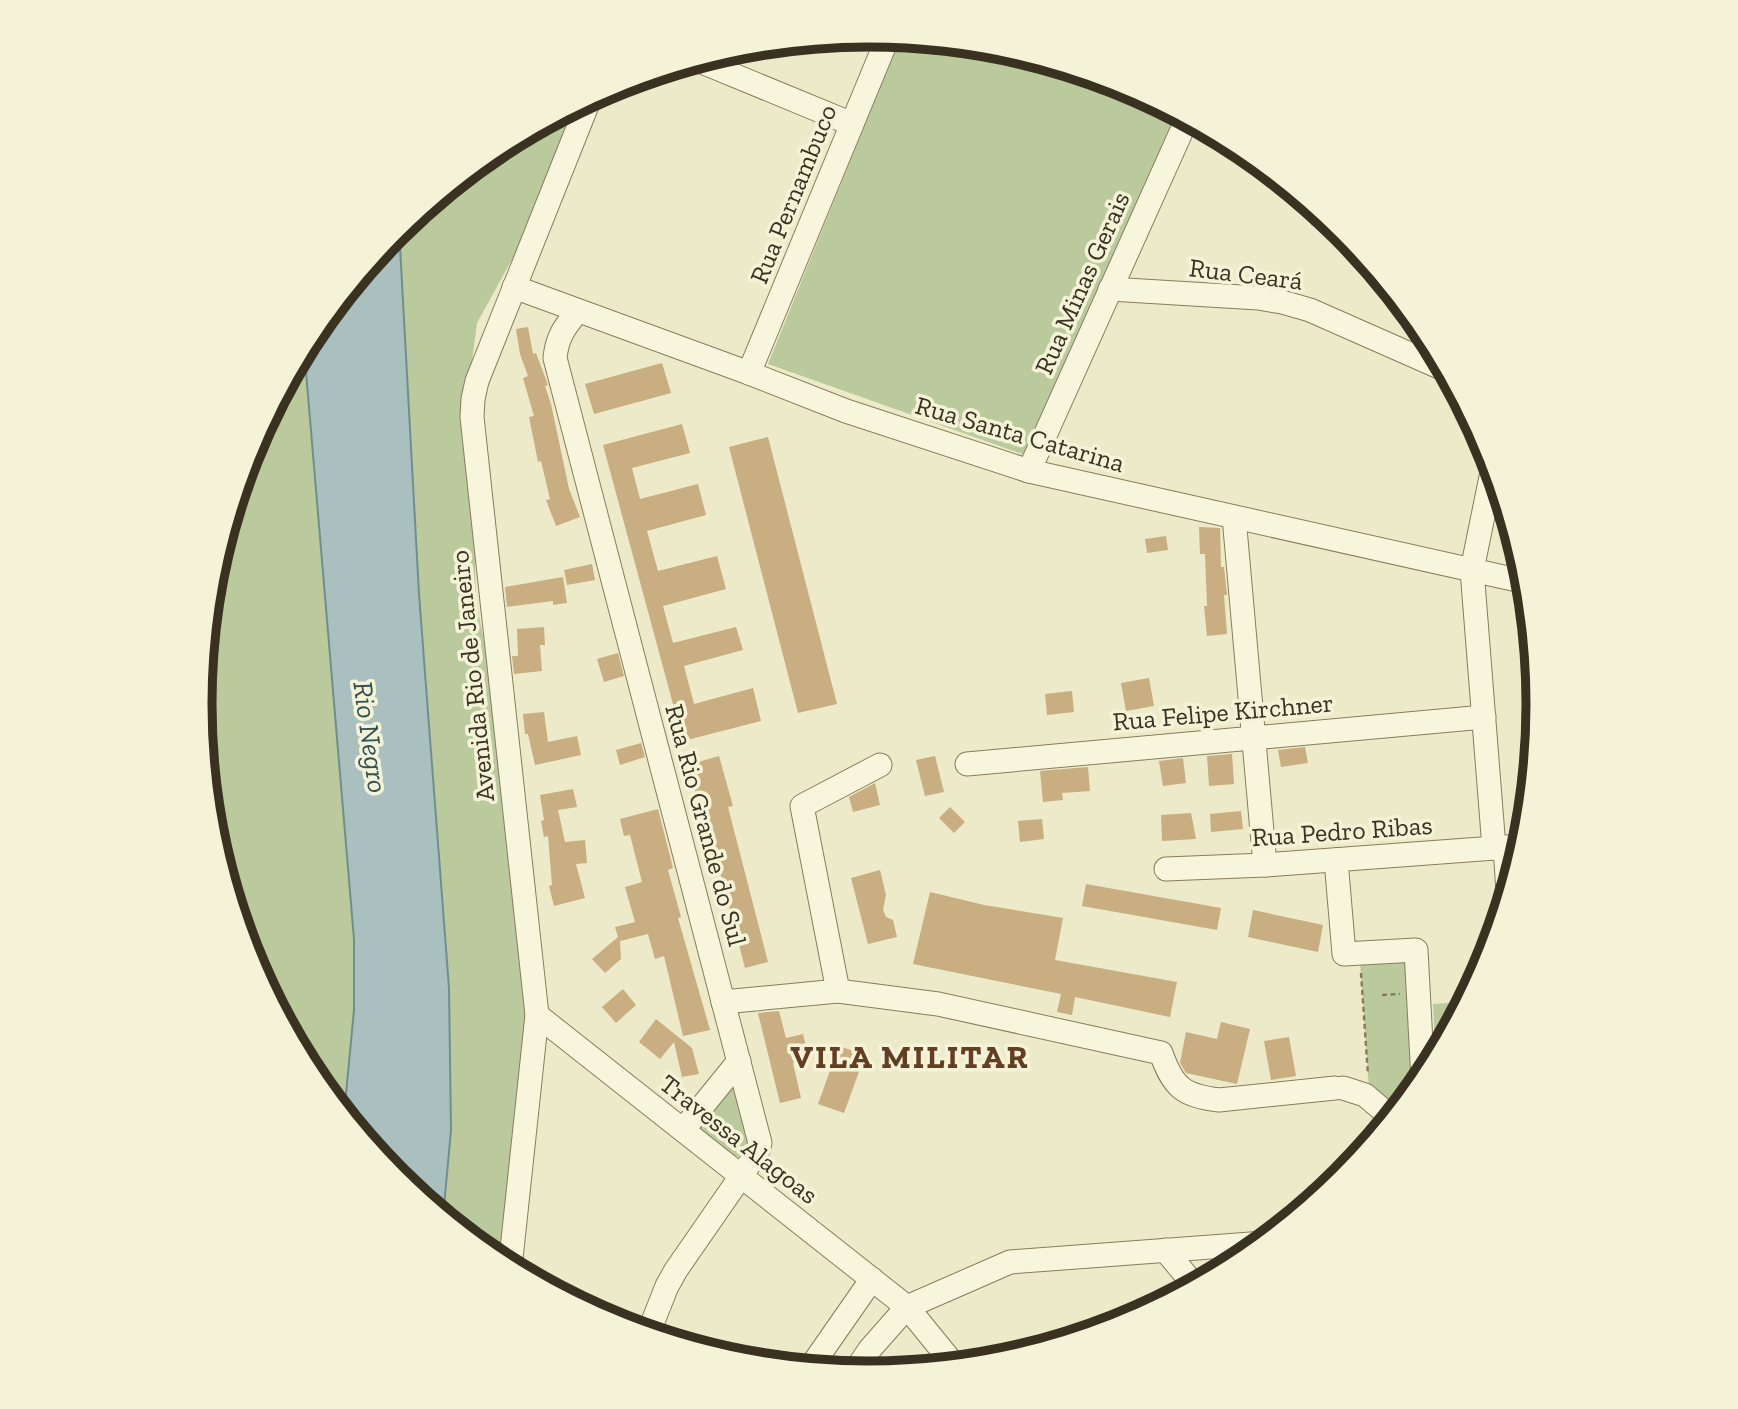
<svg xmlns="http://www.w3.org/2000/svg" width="1738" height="1409" viewBox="0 0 1738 1409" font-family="'Zilla Slab',serif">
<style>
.green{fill:#baca9c}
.water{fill:#a9c0bf;stroke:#6f8f8e;stroke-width:2}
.building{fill:#c8ae80}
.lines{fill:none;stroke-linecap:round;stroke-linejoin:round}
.minor-casing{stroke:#877d5e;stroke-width:25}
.path{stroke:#877d5e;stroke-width:2.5;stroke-dasharray:5 3.5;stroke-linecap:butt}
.minor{stroke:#f7f5db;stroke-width:23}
.labels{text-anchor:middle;stroke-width:7;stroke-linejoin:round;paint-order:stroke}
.street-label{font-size:26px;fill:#393221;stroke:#f4f2d7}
.water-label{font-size:28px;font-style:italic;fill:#315157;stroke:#f4f2d7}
.district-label{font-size:33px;font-weight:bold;letter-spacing:2px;fill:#633e22;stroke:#f4f2d7}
.rim{fill:none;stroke:#393221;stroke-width:9}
</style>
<rect width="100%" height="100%" fill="#eceac8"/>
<g class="green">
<polygon points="900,38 1000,48 1126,86 1182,116 1025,455 768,364"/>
<polygon points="574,107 515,254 477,323 463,429 473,484 476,600 489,668 503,814 530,1009 508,1267 497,1261 443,1217 451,1130 432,755 419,594 399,228 497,148"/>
<polygon points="304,348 354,939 354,1010 344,1115 312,1076 250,960 212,835 200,704 212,573 251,448"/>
<polygon points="1360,961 1405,962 1413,1092 1395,1113 1369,1088"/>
<polygon points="1465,1002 1436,1058 1433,1004"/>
<polygon points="734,1084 751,1143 741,1157 734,1156 701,1129 698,1123"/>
</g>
<polygon class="water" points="399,228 419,594 449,988 451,1130 443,1217 395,1178 344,1115 354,1010 354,939 304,348 313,332"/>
<g class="building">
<polygon points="528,327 533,354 536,353 548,385 545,386 551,404 569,489 580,517 556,526 546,500 550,499 541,461 538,462 529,417 534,416 523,378 528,376 520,354 516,329"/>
<polygon points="662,363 671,393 594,414 585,384"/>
<polygon points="682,424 690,453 632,468 640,499 698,484 706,515 647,531 658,571 717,556 726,589 663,606 673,643 736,627 743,650 684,666 694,704 753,688 761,721 683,741 603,445"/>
<polygon points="768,437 837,704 798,713 729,447"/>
<polygon points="1199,527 1220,528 1221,567 1224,567 1227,595 1224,595 1227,634 1207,636 1204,606 1207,606 1205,554 1200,554"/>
<polygon points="1166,536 1168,550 1147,553 1145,539"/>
<polygon points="592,564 595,580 567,585 564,570"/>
<polygon points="563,577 567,603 553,605 553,601 507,607 505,587"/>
<polygon points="544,627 545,645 540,645 542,671 514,674 512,656 518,656 517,629"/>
<polygon points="618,653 624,676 604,682 597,659"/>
<polygon points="1149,678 1154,706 1126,711 1121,683"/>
<polygon points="1072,691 1074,712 1047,715 1045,694"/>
<polygon points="544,712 548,742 577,736 581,755 535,765 528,734 525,734 523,714"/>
<polygon points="641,743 645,757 620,765 616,750"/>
<polygon points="1305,747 1308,763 1281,767 1278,750"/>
<polygon points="1232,754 1234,784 1209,786 1207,756"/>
<polygon points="719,756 733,806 728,807 768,962 745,968 705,814 702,815 688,765"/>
<polygon points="935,756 944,792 925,796 916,760"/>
<polygon points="1183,758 1186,783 1163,786 1159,761"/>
<polygon points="1088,767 1090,791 1062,793 1063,800 1043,802 1040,771"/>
<polygon points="875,783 880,805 853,812 849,797"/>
<polygon points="573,789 577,807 558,810 565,842 585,840 587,863 576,864 585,898 554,906 549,886 552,885 548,836 544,837 541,821 544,820 540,795"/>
<polygon points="950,807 965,822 954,833 939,818"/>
<polygon points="658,809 673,868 668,870 681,917 678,918 710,1030 683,1036 664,956 655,959 648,934 620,941 621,959 605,973 592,959 618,937 615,927 635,922 625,887 642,882 630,835 624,836 620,819"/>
<polygon points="1241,811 1243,829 1211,832 1210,814"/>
<polygon points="1191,813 1196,839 1162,841 1161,815"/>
<polygon points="1042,819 1044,839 1020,842 1018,821"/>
<polygon points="880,870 886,895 883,910 886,917 893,920 897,937 868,944 851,878"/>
<polygon points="1086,884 1221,908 1217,930 1082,906"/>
<polygon points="930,892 984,905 1063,918 1055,960 1177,982 1170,1017 1075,997 1072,1015 1057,1012 1061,994 913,964"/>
<polygon points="1253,910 1323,925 1318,952 1248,937"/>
<polygon points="623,989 636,1005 616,1023 602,1007"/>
<polygon points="779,1011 786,1038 803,1034 809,1059 793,1063 801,1098 780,1103 758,1013"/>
<polygon points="656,1019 692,1048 699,1074 682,1077 674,1042 660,1059 639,1042"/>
<polygon points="1221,1022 1250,1029 1237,1084 1186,1073 1180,1063 1186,1032 1217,1039"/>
<polygon points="1452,1027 1436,1057 1434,1028"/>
<polygon points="1289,1037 1296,1076 1271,1080 1264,1041"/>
<polygon points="839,1046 865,1055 844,1113 818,1104"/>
</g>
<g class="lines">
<g class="minor-casing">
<g id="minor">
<polyline points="697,60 852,124"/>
<polyline points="514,287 749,373 846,411 1029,471 1526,582"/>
<polyline points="1110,289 1258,298 1282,302 1310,310 1446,370"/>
<path d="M578,311C565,326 557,337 555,358L760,1143L757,1153L676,1270L667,1286L648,1334"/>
<polyline points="749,373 888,37"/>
<polyline points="1493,467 1472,570 1494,848"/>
<polyline points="1029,471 1187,119"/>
<polyline points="1234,517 1265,865"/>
<polyline points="967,764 1484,717"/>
<polyline points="1505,847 1508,892"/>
<polyline points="1336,860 1344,954 1416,950 1423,1080"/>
<polyline points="1166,869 1265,865 1522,846"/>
<polyline points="838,991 802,806 880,765"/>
<path d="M723,1002L838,991L938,1004L1161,1053C1173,1087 1183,1096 1219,1100L1335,1088"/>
<polyline points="537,1015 907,1307 955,1366"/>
<polyline points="1343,1088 1365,1095 1392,1118"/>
<polyline points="683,1130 739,1061"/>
<polyline points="1165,1250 1195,1286"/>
<polyline points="510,1268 537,1015 472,417 473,399 477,381 590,98"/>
<polyline points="810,1368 872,1279"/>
<polyline points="854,1373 870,1349 907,1307 1010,1262 1264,1243"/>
</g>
</g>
<g class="path">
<polyline points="1361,973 1368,1075"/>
<polyline points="1382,995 1400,994"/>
</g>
<use href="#minor" class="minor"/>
</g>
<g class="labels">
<g class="street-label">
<text transform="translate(793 194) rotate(-68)" y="9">Rua Pernambuco</text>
<text transform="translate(1246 274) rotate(7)" y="9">Rua Ceará</text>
<text transform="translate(1082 283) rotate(-66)" y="9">Rua Minas Gerais</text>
<text transform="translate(1020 434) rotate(16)" y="9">Rua Santa Catarina</text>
<text transform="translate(472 676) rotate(-96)" y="9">Avenida Rio de Janeiro</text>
<text transform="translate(1223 712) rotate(-5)" y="9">Rua Felipe Kirchner</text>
<text transform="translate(706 825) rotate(75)" y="9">Rua Rio Grande do Sul</text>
<text transform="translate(1342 831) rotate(-4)" y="9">Rua Pedro Ribas</text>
<text transform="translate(739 1139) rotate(38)" y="9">Travessa Alagoas</text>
</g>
<g class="water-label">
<text transform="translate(371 737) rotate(82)" y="10">Rio Negro</text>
</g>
<g class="district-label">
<text x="910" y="1068">VILA MILITAR</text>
</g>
</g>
<path d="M0 0H1738V1409H0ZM212 704a657 657 0 1 1 1314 0a657 657 0 1 1-1314 0Z" fill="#f4f2d7" fill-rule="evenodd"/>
<path class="rim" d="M212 704a657 657 0 1 1 1314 0a657 657 0 1 1-1314 0Z"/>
</svg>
